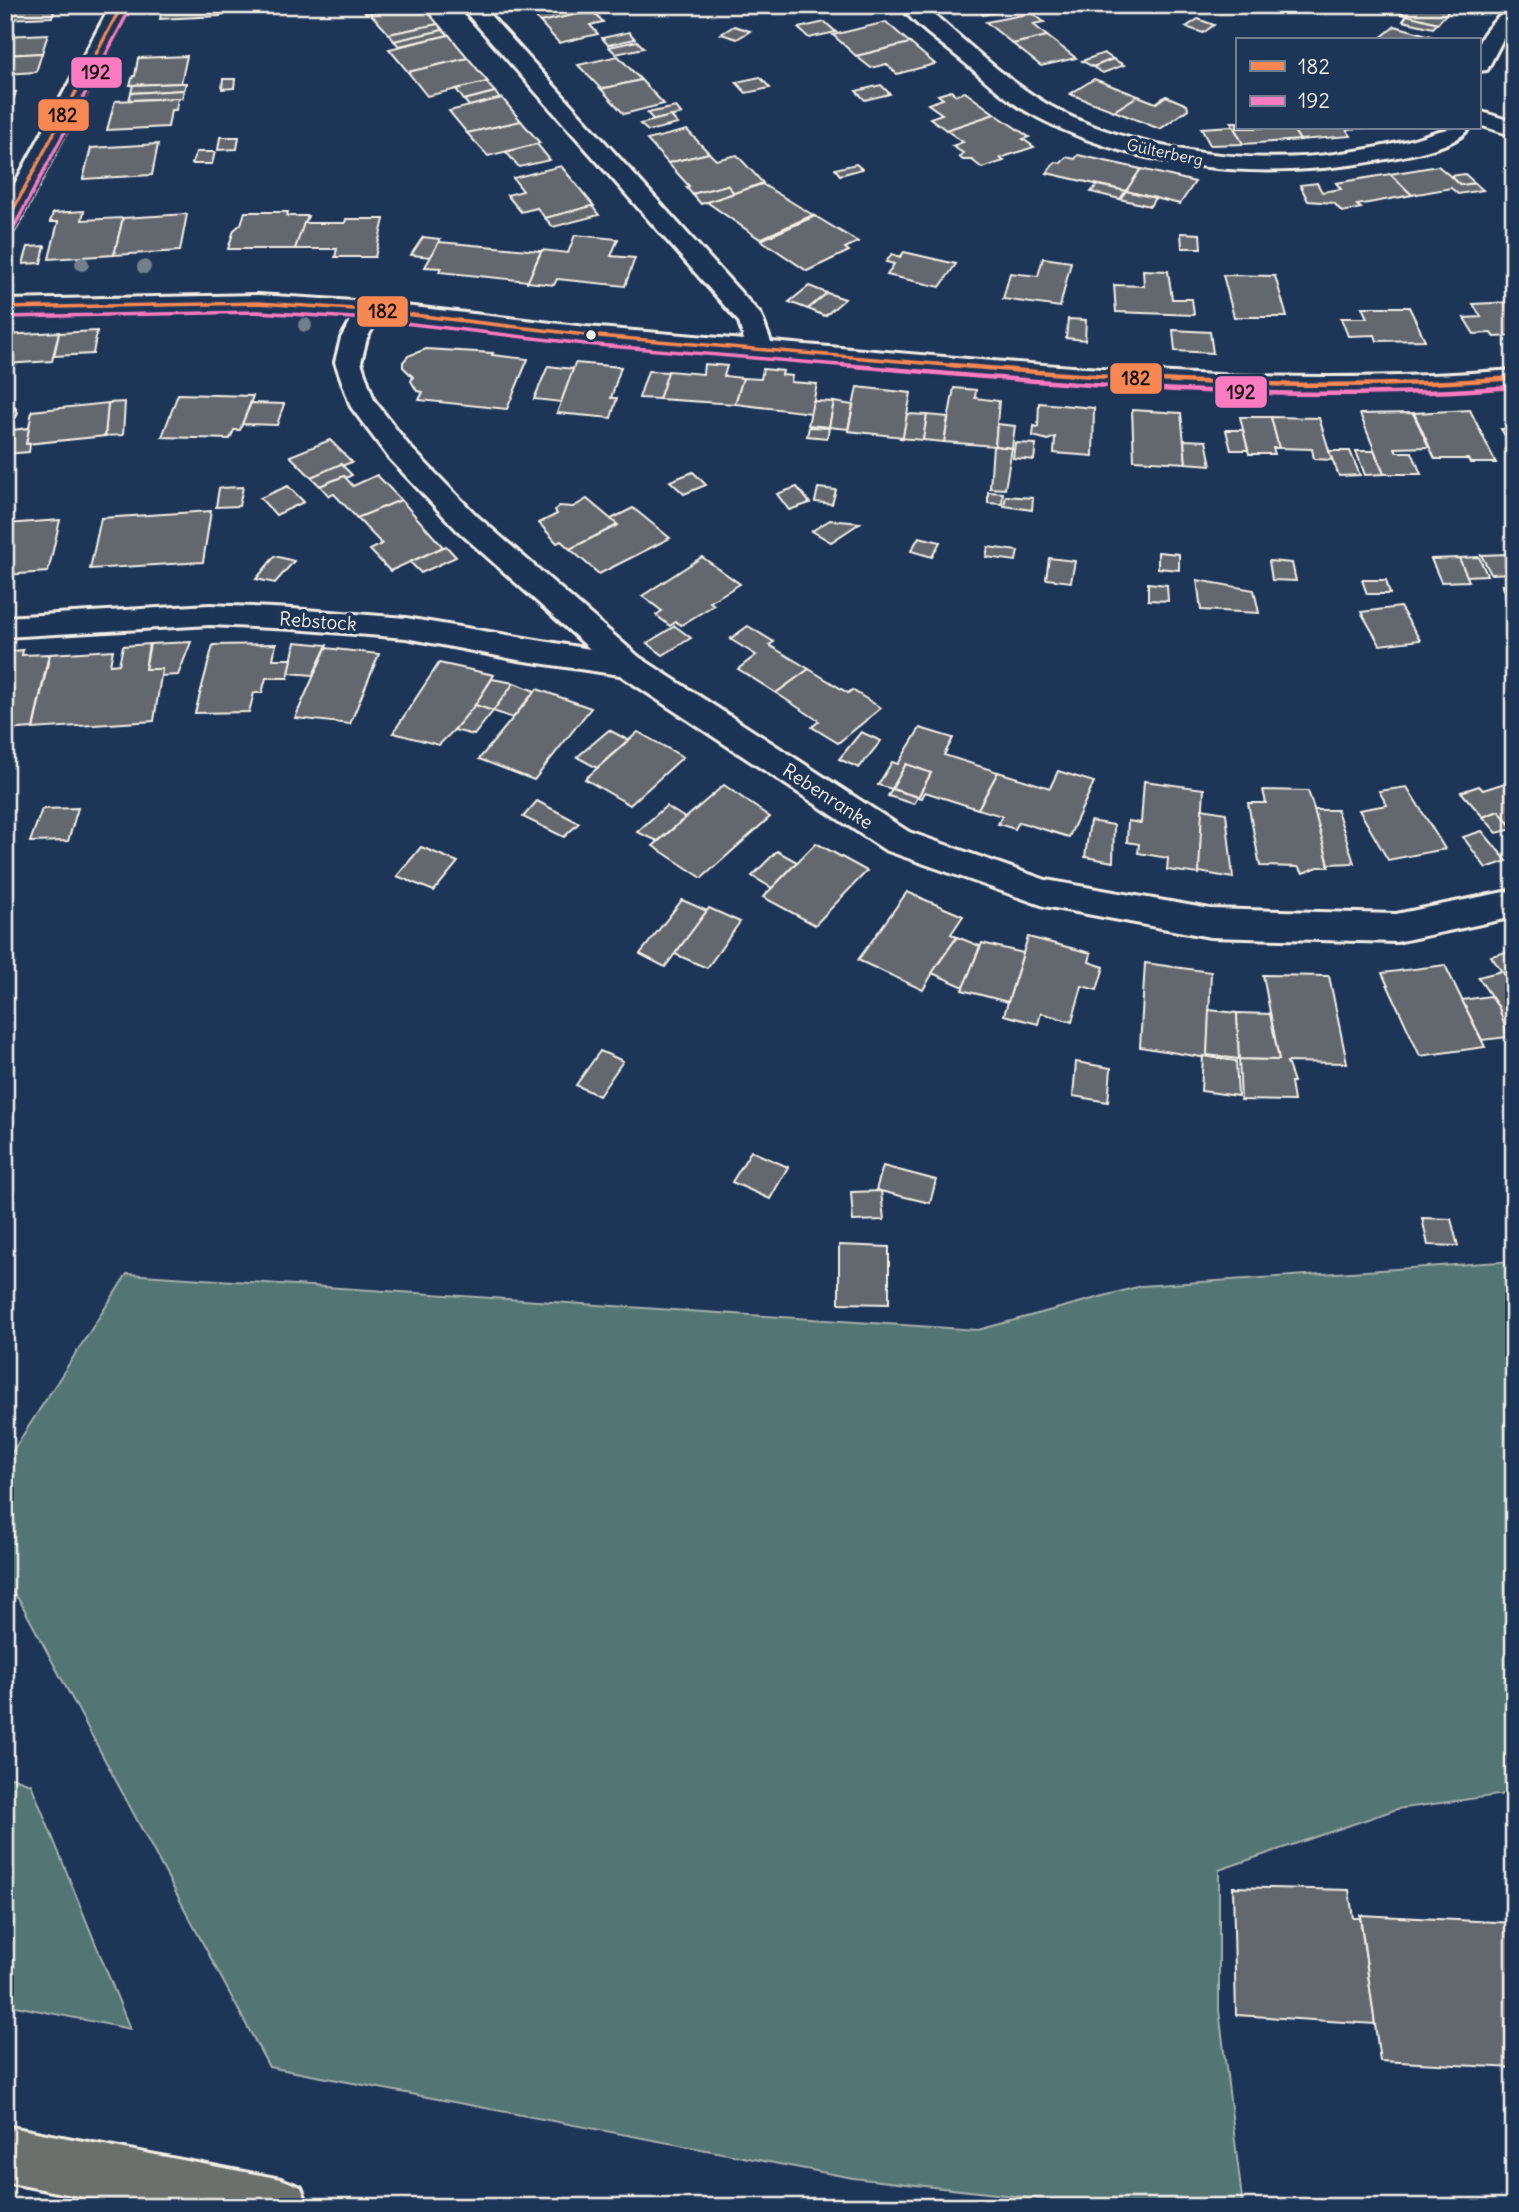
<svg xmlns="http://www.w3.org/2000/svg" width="1519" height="2212" viewBox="0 0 1519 2212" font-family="Delius,sans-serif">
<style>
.green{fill:#537473;stroke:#a4b2ae;stroke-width:2}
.building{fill:#63686e;stroke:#f4f1e8;stroke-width:2}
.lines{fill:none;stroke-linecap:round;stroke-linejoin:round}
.service-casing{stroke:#f4f1e8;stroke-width:6}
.minor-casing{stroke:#f4f1e8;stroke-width:6}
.primary-casing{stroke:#f4f1e8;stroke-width:6}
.service{fill:#1d3557;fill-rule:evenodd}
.minor{fill:#1d3557;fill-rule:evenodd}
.primary{fill:#6c706d;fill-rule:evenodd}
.bus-1-far1-casing{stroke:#1d3557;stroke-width:7}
.bus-1-casing{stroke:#1d3557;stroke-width:9}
.bus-2-far1-casing{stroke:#1d3557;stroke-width:7}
.bus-2-casing{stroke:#1d3557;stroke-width:9}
.bus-1-far1{stroke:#f88751;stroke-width:3.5}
.bus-1{stroke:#f88751;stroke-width:4.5}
.bus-2-far1{stroke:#fe7ac1;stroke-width:3.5}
.bus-2{stroke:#fe7ac1;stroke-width:4.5}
.tree{fill:#70818d}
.bus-dot{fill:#f4f1e8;stroke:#1d3557;stroke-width:2.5}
.labels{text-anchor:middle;stroke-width:7;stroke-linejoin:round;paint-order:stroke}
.far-street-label{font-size:16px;fill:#f4f1e8;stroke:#1d3557}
.street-label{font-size:19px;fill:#f4f1e8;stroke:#1d3557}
.line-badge{stroke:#1d3557;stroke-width:2.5}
.pale-badge-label{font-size:19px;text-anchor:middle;font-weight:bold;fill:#111}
</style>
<rect width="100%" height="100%" fill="#1d3557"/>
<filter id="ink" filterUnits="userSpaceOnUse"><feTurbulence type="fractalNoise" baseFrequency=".0143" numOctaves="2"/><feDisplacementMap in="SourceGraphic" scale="14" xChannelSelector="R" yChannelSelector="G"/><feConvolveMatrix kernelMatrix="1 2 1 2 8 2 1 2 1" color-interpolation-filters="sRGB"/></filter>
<g filter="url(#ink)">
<g class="green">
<polygon points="1514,1261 1514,1793 1397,1809 1219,1870 1219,2010 1243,2207 1112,2207 853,2178 269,2067 20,1601 5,1584 5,1463 127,1274 978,1330 1141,1286"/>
<polygon points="5,1775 31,1784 130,2029 5,2004"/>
</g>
<g class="building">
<polygon points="5,5 56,5 52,17 5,19"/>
<polygon points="163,5 222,5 220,16 160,19"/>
<polygon points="222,5 235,5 234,13 220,14"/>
<polygon points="235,5 249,5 248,13 234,13"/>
<polygon points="249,5 305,5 249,9"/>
<polygon points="360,5 405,5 366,13"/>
<polygon points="405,5 422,5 438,24 389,34 370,13"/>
<polygon points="525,5 588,5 593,11 540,22"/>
<polygon points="1003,5 1008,10 983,15 977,8"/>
<polygon points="1386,5 1454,5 1438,23 1401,14 1403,12 1384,7"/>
<polygon points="593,11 603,22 590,25 598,34 559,43 540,22"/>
<polygon points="1032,13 1044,22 1033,24 1047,36 1013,44 986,22"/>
<polygon points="1407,15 1438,23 1433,28 1403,21"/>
<polygon points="1198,19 1214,25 1203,33 1186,27"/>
<polygon points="825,22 836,32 809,38 798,28"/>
<polygon points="886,22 910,43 856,56 833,35"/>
<polygon points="438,24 443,30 394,41 389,34"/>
<polygon points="734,26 750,31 737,39 721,34"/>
<polygon points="1395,26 1445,40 1379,39"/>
<polygon points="443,30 449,35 399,46 394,41"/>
<polygon points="629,32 635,39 608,45 602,38"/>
<polygon points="48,34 42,53 5,55 5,36"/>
<polygon points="449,35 468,58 408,72 389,49"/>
<polygon points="1047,36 1076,58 1041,66 1013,44"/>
<polygon points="637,41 644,48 616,54 609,47"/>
<polygon points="910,43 935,64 897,74 886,64 871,68 856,56"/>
<polygon points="42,53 36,72 5,74 5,55"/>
<polygon points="1104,53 1113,59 1093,67 1082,61"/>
<polygon points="187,56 181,83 130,85 133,76 135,76 138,58"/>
<polygon points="618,56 641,80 601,89 578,65"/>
<polygon points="468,58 488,82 427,96 408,72"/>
<polygon points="1113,59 1124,65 1103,73 1093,67"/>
<polygon points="760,77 770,88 746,93 736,82"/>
<polygon points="223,79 235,79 234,88 222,89"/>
<polygon points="1094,79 1138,96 1114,111 1070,94"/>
<polygon points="641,80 664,104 624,114 601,89"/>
<polygon points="486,82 495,92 464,100 456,89"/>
<polygon points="181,83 186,83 184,90 131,93 133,85"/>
<polygon points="881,85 890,94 865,100 856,91"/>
<polygon points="184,90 182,98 129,100 131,93"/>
<polygon points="951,91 956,95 965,92 995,114 946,130 930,118 942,114 928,104 943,99 938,95"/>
<polygon points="16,92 9,112 5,112 5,93"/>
<polygon points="495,92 500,99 469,106 464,100"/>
<polygon points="1138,96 1156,103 1166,96 1187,105 1188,109 1160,129 1114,111"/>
<polygon points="178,98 176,110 171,110 168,127 107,130 115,101"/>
<polygon points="502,98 521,121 467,133 449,111"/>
<polygon points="676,107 682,114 654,120 647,113"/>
<polygon points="995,114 1029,137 1023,139 1034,147 1000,158 1004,161 982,168 972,160 963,160 959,157 963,153 952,146 963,142 946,130"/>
<polygon points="671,116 678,124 648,131 640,124"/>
<polygon points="521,121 540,143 488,156 467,133"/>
<polygon points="1231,122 1237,122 1237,128 1292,128 1300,140 1243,144"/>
<polygon points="1233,126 1243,144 1210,145 1201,128"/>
<polygon points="1292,128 1368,128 1346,129 1351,136 1300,140"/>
<polygon points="687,130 709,153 668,163 647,140"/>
<polygon points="220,137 239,137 237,149 218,150"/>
<polygon points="158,144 152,175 83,179 91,148"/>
<polygon points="537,144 550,160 519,167 506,152"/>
<polygon points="196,152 215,152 212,164 192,164"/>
<polygon points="709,153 716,160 737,155 763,183 734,193 727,185 692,194 686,187 689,186 668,163"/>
<polygon points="1078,155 1141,169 1126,191 1047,173 1055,162 1061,163 1066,157 1075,159"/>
<polygon points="856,164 862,169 840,175 835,169"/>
<polygon points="561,166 594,206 545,218 537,208 521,212 507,195 523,191 513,178"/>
<polygon points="1438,166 1461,185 1475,183 1483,190 1458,194 1451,188 1412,195 1390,174"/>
<polygon points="1141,169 1195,182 1180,204 1126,191"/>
<polygon points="1390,174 1412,195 1357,205 1361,208 1342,212 1334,203 1308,201 1300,185 1317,183 1322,192 1341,189 1336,183"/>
<polygon points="1465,174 1475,183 1461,185 1450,176"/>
<polygon points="762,184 813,215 760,239 707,202"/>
<polygon points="727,185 734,193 701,204 692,194"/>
<polygon points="1097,185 1126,191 1120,199 1091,192"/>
<polygon points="1126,191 1155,198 1150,206 1120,199"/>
<polygon points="592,206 599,215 553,227 545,218"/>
<polygon points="84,211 82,220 123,218 114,255 49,259 58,222 50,222 53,213"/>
<polygon points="245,212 288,212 287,216 308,216 295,249 228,249 234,230 241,224"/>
<polygon points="187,214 180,251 114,255 123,218"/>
<polygon points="815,216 858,242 845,248 849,251 807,271 761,240"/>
<polygon points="346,219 384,219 375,257 335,257 337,249 295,249 304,223 345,223"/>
<polygon points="1181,233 1200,234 1201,248 1182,248"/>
<polygon points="575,235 618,239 611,256 635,258 625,286 557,279 554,285 527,282 542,250 568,253"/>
<polygon points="423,237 440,239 431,257 411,255"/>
<polygon points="439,242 541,251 528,281 439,272 441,268 425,267"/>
<polygon points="45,246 41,263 23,264 28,247"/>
<polygon points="904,252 956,264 940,287 887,275 894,264 886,262 892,254 900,257"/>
<polygon points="1043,258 1071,262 1060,307 1003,299 1010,273 1038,276"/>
<polygon points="1143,270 1168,271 1172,299 1192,299 1194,315 1116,312 1114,285 1144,286"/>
<polygon points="1223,275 1275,276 1287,317 1234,317"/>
<polygon points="809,286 827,293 808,309 789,302"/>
<polygon points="827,293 845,299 825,316 808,309"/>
<polygon points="1514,302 1514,336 1494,337 1491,333 1474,334 1464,318 1481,317 1473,304"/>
<polygon points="1362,307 1409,307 1425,340 1377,341 1375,335 1348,336 1341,318 1367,318"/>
<polygon points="1068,319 1086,320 1085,340 1066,338"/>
<polygon points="1173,330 1210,332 1213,353 1175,351"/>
<polygon points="97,331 93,354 54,356 59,333"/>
<polygon points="59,332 52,361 5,364 5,335"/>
<polygon points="426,349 493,353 492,355 528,359 507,409 419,400 423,392 417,391 411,381 413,377 403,367 403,362 408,356"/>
<polygon points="575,363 621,367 611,398 617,398 611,418 557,413"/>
<polygon points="704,364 727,366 724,376 743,378 735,404 659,399 668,371 703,374"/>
<polygon points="548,366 573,369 561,402 534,399"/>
<polygon points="763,369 783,371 782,375 792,376 791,382 817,384 811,413 735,404 743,378 761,379"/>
<polygon points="648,371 668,372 659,399 639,398"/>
<polygon points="857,387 911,393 903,437 848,431"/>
<polygon points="954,388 976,390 975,398 999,401 995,446 944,442"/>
<polygon points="178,394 253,396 240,430 234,430 230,439 162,437"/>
<polygon points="813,401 834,402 829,427 808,425"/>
<polygon points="125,402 123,435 105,436 108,403"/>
<polygon points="834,402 853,405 848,429 829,427"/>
<polygon points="108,403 105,436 26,444 32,411"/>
<polygon points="251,403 284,404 277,425 242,424"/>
<polygon points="1039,403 1094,408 1093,456 1054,453 1055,437 1048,440 1033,436 1034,426 1038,427"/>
<polygon points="1132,410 1181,413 1186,463 1134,460"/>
<polygon points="1470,410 1496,463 1470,463 1468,459 1435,459 1414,413"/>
<polygon points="1413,413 1429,447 1395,448 1397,452 1412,452 1421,474 1384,474 1360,414"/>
<polygon points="907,414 927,415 923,440 899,438 903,437"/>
<polygon points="927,415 948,417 944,442 923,440"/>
<polygon points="1240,417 1271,417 1279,448 1273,448 1275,454 1249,454"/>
<polygon points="1271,417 1319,418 1332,460 1314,459 1312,449 1279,448"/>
<polygon points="997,424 1015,426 1012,448 995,446"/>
<polygon points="809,427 829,428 827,438 807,436"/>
<polygon points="29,428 26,444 30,444 29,452 5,454 5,431"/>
<polygon points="1501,429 1514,429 1514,450"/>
<polygon points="1226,430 1243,430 1248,450 1231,450"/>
<polygon points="330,440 352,462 311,477 290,456"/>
<polygon points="1184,440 1206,441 1211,465 1186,463"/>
<polygon points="1015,443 1036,444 1034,460 1013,458"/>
<polygon points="993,446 1012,448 1005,489 990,488"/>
<polygon points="1329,451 1350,451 1360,475 1339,476"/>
<polygon points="1356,451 1374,451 1384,474 1365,475"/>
<polygon points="341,464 352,475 346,478 344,476 320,486 311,477"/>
<polygon points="693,472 706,485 684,494 670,481"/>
<polygon points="377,475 401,500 357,518 334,494 329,496 320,486 344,476 353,486"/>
<polygon points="288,486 304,502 276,515 260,498"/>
<polygon points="243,487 239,506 216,507 219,488"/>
<polygon points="797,487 810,503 789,510 777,494"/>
<polygon points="818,488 836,490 832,504 815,502"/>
<polygon points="988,492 1003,493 1002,504 988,503"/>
<polygon points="1006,496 1033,498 1032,510 1004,506"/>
<polygon points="587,499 618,525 570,549 561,541 557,543 539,523 557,514 555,510 559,506 573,507"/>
<polygon points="401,500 443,547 390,571 370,550 382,544 357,518"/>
<polygon points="633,508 670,538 599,574 570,549 618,525 611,519"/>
<polygon points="211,511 203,562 90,569 101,518"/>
<polygon points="60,520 48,572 5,575 5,524"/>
<polygon points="830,520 860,523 831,542 812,531"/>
<polygon points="919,537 940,542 932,557 911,551"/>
<polygon points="446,546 456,557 421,573 410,562"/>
<polygon points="988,547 1018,551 1016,561 986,557"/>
<polygon points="1158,552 1179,554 1179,570 1158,568"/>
<polygon points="1507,554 1514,573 1491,574 1481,555"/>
<polygon points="275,556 294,561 275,583 256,579"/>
<polygon points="702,557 740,584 710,602 714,605 681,625 676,622 670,626 656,615 662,611 642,596"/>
<polygon points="1479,557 1487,575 1466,576 1459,558"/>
<polygon points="1049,558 1075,561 1071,582 1046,579"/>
<polygon points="1459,558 1469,581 1441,582 1431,559"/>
<polygon points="1269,561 1292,563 1296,581 1272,580"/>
<polygon points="1197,580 1254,590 1259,613 1201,610"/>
<polygon points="1362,580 1386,580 1390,594 1367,594"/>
<polygon points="1148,583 1167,585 1168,601 1148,600"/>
<polygon points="1502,585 1514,585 1514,603 1511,603"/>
<polygon points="1400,607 1420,640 1380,645 1361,612"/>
<polygon points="675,626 691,638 663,655 647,643"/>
<polygon points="748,626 774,642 769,645 809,669 776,693 738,669 756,655 730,639"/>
<polygon points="191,642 178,675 161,676 162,669 145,669 150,644"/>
<polygon points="295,642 327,645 313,675 289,673"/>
<polygon points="149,644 145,669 162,669 154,721 33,729 50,654 113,650 110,665 119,664 123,646"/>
<polygon points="276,644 273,659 292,659 288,678 266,678 262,693 254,693 249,712 195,713 213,645"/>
<polygon points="326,648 379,654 350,724 295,718"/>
<polygon points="23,650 22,655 49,654 33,728 5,730 5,652"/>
<polygon points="439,663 494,675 470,714 439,745 393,733"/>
<polygon points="809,669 848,693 852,690 881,708 838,743 812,727 819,721 776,693"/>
<polygon points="492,679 514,683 493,711 475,705"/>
<polygon points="514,683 535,691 513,718 493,711"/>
<polygon points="537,689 591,708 534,780 479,759"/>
<polygon points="475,705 493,711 474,735 454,730"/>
<polygon points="920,728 953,738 944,755 998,772 978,809 925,792 922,798 918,797 931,773 906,764 892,789 878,785 892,762 898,764"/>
<polygon points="609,730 628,740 597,768 577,757"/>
<polygon points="638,732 683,757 630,805 585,779"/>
<polygon points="861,732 881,741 859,768 839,759"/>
<polygon points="906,764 931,773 918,797 892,789"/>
<polygon points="1058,771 1094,782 1069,837 1019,822 1015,829 998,824 1002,816 978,809 998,772 1050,788"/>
<polygon points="1514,780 1514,829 1499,811 1483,817 1461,792 1479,786 1483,790"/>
<polygon points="1144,781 1204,789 1199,874 1167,870 1168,858 1138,853 1139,844 1127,842 1128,821 1141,823"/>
<polygon points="724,785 770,817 702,878 653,846"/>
<polygon points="1407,787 1445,849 1388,860 1359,810 1387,805 1379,791"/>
<polygon points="892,789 918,797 914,804 888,796"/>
<polygon points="1263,790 1308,791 1320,827 1329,867 1318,867 1303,873 1298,867 1260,866 1248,803 1266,803"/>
<polygon points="537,801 579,823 564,837 523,817"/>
<polygon points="666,806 685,818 658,841 637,832"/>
<polygon points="78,808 68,841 30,842 42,809"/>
<polygon points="1202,809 1226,813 1233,878 1199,872"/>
<polygon points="1314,810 1337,810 1354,863 1329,864"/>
<polygon points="1499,811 1513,829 1497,833 1483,817"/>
<polygon points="1090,821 1114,825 1113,862 1085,857"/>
<polygon points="1482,831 1507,861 1486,868 1463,837"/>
<polygon points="816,843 867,871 815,925 763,897"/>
<polygon points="421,847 458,862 434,891 397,876"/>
<polygon points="777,851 797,862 772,888 752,876"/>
<polygon points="907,892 963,916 951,934 957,937 939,962 923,990 858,960"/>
<polygon points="682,900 707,911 665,967 640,954"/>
<polygon points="709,908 740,922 707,968 675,954"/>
<polygon points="957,937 980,946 964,987 932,973"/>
<polygon points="1028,937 1091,953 1089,962 1104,967 1097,990 1082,986 1072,1022 1041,1013 1038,1024 1004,1015"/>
<polygon points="982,943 1023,953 1008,1002 962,990"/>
<polygon points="1514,950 1514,989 1491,956"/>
<polygon points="1145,963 1211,972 1207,1058 1140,1047"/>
<polygon points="1445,965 1485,1047 1420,1056 1382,973"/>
<polygon points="1502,971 1514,989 1514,1021 1503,1023 1499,1008 1478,977"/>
<polygon points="1263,975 1329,976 1347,1063 1287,1062 1294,1082 1291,1082 1294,1101 1241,1100 1239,1059 1279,1060"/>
<polygon points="1490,996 1499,1008 1508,1037 1482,1040 1462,1000"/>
<polygon points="1209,1010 1237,1013 1239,1059 1207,1055"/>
<polygon points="1237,1013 1270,1014 1279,1060 1239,1059"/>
<polygon points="600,1051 623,1061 599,1096 576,1085"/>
<polygon points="1203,1056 1236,1061 1238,1096 1201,1091"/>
<polygon points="1076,1062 1111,1068 1108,1102 1073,1096"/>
<polygon points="751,1151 788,1167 770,1199 732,1182"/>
<polygon points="883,1166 936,1180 930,1203 876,1190"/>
<polygon points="881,1191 884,1220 853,1221 851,1192"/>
<polygon points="1422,1218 1451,1219 1458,1246 1428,1245"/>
<polygon points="839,1245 889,1247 889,1304 839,1303"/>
<polygon points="1233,1887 1349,1890 1353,1918 1360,1918 1375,2024 1236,2015"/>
<polygon points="1360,1915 1514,1923 1514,2068 1380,2061"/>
</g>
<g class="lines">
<g class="service-casing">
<polygon id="service" points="5,407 14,409 16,413 14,417 5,419"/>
</g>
<g class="minor-casing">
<g id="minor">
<polygon points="111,5 132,5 17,225 14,230 5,232 5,202"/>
<path d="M459,5H481L761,315L771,342C1017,363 1266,390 1514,370V386C1316,402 1117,387 919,371C738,356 558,340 378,319L367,338L361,362L374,400L409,446L477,516L639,657L909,832L1046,880L1210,909L1396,914L1514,890V917L1396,942L1210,937L1044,906L885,850L620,675L518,660L406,638L293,629L210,625L5,637V617L210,605L293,609L406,618L590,649L457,530L389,458L351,407L335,362L341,338L353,317L258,311L5,316V300L258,295L370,302L586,327L744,340L739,322Z"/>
<path d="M900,5H923C959,35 994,70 1034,96C1113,149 1243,166 1335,154C1358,151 1381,147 1403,142C1431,135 1439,127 1469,128C1456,148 1404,156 1381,160C1262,182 1127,171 1021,108C999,94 979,74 959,58C940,42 914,25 900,5Z"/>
<path d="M1514,8V27L1503,39L1487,70L1479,71C1479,63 1477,51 1479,43C1483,31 1502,11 1514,8Z"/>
<polygon points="1479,111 1514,122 1514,136 1479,125"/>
</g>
</g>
<g class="primary-casing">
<polygon id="primary" points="5,2126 281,2179 301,2187 309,2207 135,2207 5,2182"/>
</g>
<use href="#service" class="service"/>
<use href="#minor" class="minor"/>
<use href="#primary" class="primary"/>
<g class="bus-1-far1-casing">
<g id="bus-1-far1">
<polyline points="5,225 122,5"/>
<polyline points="5,308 258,303 370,310 586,335 972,367"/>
</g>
</g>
<g class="bus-1-casing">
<path id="bus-1" d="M951,365C1138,381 1327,393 1514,378"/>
</g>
<g class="bus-2-far1-casing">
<g id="bus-2-far1">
<polyline points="13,229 130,9"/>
<polyline points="5,317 258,312 369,319 585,344 863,367"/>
</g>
</g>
<g class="bus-2-casing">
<path id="bus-2" d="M842,365C1065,384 1290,405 1514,387"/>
</g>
<use href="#bus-1-far1" class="bus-1-far1"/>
<use href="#bus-1" class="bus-1"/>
<use href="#bus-2-far1" class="bus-2-far1"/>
<use href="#bus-2" class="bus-2"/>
</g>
<g class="tree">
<circle cx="82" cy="264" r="7"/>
<circle cx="144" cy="267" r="7"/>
<circle cx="305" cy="325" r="7"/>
</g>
</g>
<circle class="bus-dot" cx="591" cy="335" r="6"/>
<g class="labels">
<g class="far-street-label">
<text transform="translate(1165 152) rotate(12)" y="6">Gülterberg</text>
</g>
<g class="street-label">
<text transform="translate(318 621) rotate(4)" y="7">Rebstock</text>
<text transform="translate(828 796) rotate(33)" y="7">Rebenranke</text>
</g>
</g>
<g class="line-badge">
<rect x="70" y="56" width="53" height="33" rx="7" fill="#fe7ac1"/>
<rect x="37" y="98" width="53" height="34" rx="7" fill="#f88751"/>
<rect x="356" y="295" width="53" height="33" rx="7" fill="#f88751"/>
<rect x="1109" y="362" width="54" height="33" rx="7" fill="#f88751"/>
<rect x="1214" y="375" width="54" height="34" rx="7" fill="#fe7ac1"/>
</g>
<g class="pale-badge-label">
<text x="96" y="79">192</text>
<text x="63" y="122">182</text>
<text x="383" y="318">182</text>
<text x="1136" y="385">182</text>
<text x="1241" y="399">192</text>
</g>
<rect width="1519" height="2212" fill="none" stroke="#1d3557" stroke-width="28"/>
<rect x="14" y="14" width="1491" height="2184" fill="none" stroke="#f4f1e8" stroke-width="2.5" filter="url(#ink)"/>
<rect x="1236" y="38" width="245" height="91" fill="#1d3557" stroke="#738091" stroke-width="2"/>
<rect x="1250" y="61" width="35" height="10" fill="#f88751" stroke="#738091" stroke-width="2"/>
<text x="1298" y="74" font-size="21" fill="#f4f1e8">182</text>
<rect x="1250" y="96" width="35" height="10" fill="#fe7ac1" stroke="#738091" stroke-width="2"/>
<text x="1298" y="108" font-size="21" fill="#f4f1e8">192</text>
</svg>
